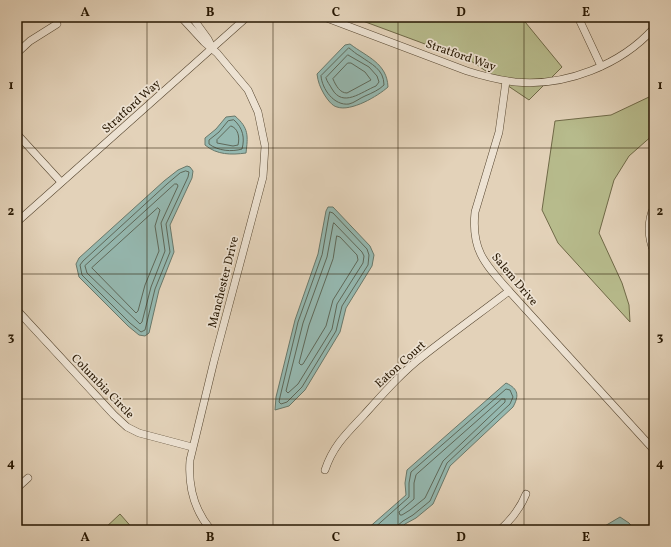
<svg xmlns="http://www.w3.org/2000/svg" width="671" height="547" viewBox="0 0 671 547" font-family="Vollkorn,serif">
<style>
.green{fill:#b7bb8c;stroke:#6f6947}
.water{fill:#95b8b0;stroke:#69786a}
.lines{fill:none;stroke-linecap:round;stroke-linejoin:round}
.shore{stroke:#5e6859;stroke-width:1}
.minor-casing{stroke:#564630;stroke-width:8}
.minor{stroke:#ede2d2;stroke-width:7}
.grid{fill:none;stroke:#271702;stroke-width:1;stroke-opacity:0.55}
.labels{text-anchor:middle;stroke-width:3.5;stroke-linejoin:round;paint-order:stroke}
.street-label{font-size:12px;fill:#271702;stroke:#ede2d2}
.neatline{fill:none;stroke:#271702;stroke-width:1.5}
.grid-label{font-size:13px;text-anchor:middle;font-weight:bold;fill:#271702}
</style>
<rect width="100%" height="100%" fill="#e3d2b9"/>
<filter id="stains"><feTurbulence type="fractalNoise" baseFrequency=".005" numOctaves="4"/><feColorMatrix values="0 0 0 0 .2 0 0 0 0 .09 0 0 0 0 .02 0 0 0 .5 -.17"/></filter>
<radialGradient id="worn" r=".72"><stop offset=".6" stop-color="#630" stop-opacity="0"/><stop offset="1" stop-color="#630" stop-opacity=".3"/></radialGradient>
<g class="green">
<polygon points="352,17 521,17 562,67 529,100 471,61"/>
<polygon points="654,92 654,134 629,156 614,180 599,233 622,283 629,305 630,322 558,243 542,210 555,121 611,115 649,97"/>
<polygon points="120,514 134,530 103,530"/>
</g>
<g class="water">
<path d="M350,44C367,57 387,63 388,87C378,96 351,112 337,107C332,106 327,99 324,94C320,87 318,82 317,74L345,45Z"/>
<path d="M235,116C249,128 248,136 246,153C231,155 217,155 205,145V138L216,129L226,117Z"/>
<polygon points="187,166 190,167 193,171 192,178 170,225 174,252 159,290 149,333 145,336 139,335 128,326 79,277 76,264 79,258 164,181 178,170"/>
<polygon points="328,207 333,207 370,246 374,255 372,266 346,308 340,332 305,390 289,406 275,410 276,397 295,320 318,254 326,211"/>
<path d="M506,383C519,389 519,396 513,407L450,466L433,504L416,518L405,524L399,530H366L406,495L405,483L407,470Z"/>
<polygon points="620,517 629,523 635,530 598,530"/>
</g>
<g class="lines">
<g class="shore">
<path d="M349,48C353,51 356,54 360,56C371,64 384,69 384,85C379,90 372,93 365,96C360,98 354,103 349,104C334,106 322,89 321,76Z"/>
<path d="M348,55L369,67L377,76L379,82L376,86C361,92 343,108 332,89C330,85 327,82 326,78Z"/>
<path d="M348,63H351L365,72L371,80L347,93C340,93 336,86 333,79Z"/>
<path d="M234,120C243,128 245,138 242,149C232,152 218,151 209,144V140L219,132L228,121Z"/>
<path d="M231,126C238,128 240,137 238,145L233,146L217,143V140Z"/>
<polygon points="186,171 189,172 188,177 166,224 170,252 155,289 145,330 141,332 130,323 82,275 80,265 83,261 167,184 180,173"/>
<polygon points="175,184 177,184 178,186 161,223 165,251 151,287 142,322 140,324 87,273 85,266"/>
<polygon points="158,208 160,210 155,226 159,251 145,285 138,311 136,313 92,268"/>
<polygon points="330,212 333,213 367,249 369,255 368,265 342,306 336,331 302,387 287,402 281,404 279,402 280,397 298,322 322,255"/>
<polygon points="334,223 362,252 364,256 363,263 337,304 332,329 298,384 288,393 286,391 303,323 327,257 333,225"/>
<polygon points="337,236 340,237 357,255 358,260 333,300 326,326 303,364 301,365 299,363 309,325 333,259"/>
<polygon points="502,399 505,399 505,402 443,461 425,498 410,510 402,515 400,515 399,512 414,499 414,483 416,475"/>
<polyline points="372,530 409,497 409,483 411,472 506,389 510,390 513,397 510,404 447,463 430,501 413,515 403,521 397,526 397,530"/>
</g>
<g class="minor-casing">
<g id="minor">
<path d="M181,17L204,42L217,53L248,90L258,112L265,146L263,177L214,361L190,460C188,486 194,510 211,530"/>
<polyline points="192,17 208,39 212,47"/>
<path d="M324,17L467,71C483,76 499,80 515,82C565,87 621,65 654,28"/>
<polyline points="578,17 601,66"/>
<polyline points="17,53 30,41 57,24"/>
<path d="M506,81L499,132L475,212C471,250 485,264 509,291L654,450"/>
<polyline points="17,134 61,182"/>
<path d="M654,207C647,221 648,238 654,252"/>
<polyline points="17,222 247,17"/>
<polyline points="17,310 114,415 127,427 139,433 192,447"/>
<path d="M325,470C333,446 346,434 363,416C382,395 401,373 423,356C451,334 480,313 509,291"/>
<polyline points="17,488 28,478"/>
<path d="M500,530C512,519 520,509 526,494"/>
</g>
</g>
<use href="#minor" class="minor"/>
</g>
<path class="grid" d="M147,17V530M273,17V530M398,17V530M524,17V530M17,148H654M17,274H654M17,399H654"/>
<g class="labels">
<g class="street-label">
<text transform="translate(461 55) rotate(19)" y="4">Stratford Way</text>
<text transform="translate(131 106) rotate(-42)" y="4">Stratford Way</text>
<text transform="translate(515 279) rotate(50)" y="4">Salem Drive</text>
<text transform="translate(223 282) rotate(-76)" y="4">Manchester Drive</text>
<text transform="translate(400 364) rotate(-42)" y="4">Eaton Court</text>
<text transform="translate(103 386) rotate(46)" y="4">Columbia Circle</text>
</g>
</g>
<rect width="671" height="547" fill="none" stroke="#e3d2b9" stroke-width="44"/>
<rect x="22" y="22" width="627" height="503" class="neatline"/>
<g class="grid-label">
<text x="85" y="16">A</text>
<text x="210" y="16">B</text>
<text x="336" y="16">C</text>
<text x="461" y="16">D</text>
<text x="586" y="16">E</text>
<text x="11" y="89">1</text>
<text x="660" y="89">1</text>
<text x="11" y="215">2</text>
<text x="660" y="215">2</text>
<text x="11" y="341">3</text>
<text x="660" y="341">3</text>
<text x="11" y="467">4</text>
<text x="660" y="467">4</text>
<text x="85" y="541">A</text>
<text x="210" y="541">B</text>
<text x="336" y="541">C</text>
<text x="461" y="541">D</text>
<text x="586" y="541">E</text>
</g>
<rect width="100%" height="100%" filter="url(#stains)"/>
<rect width="100%" height="100%" fill="url(#worn)"/>
</svg>
